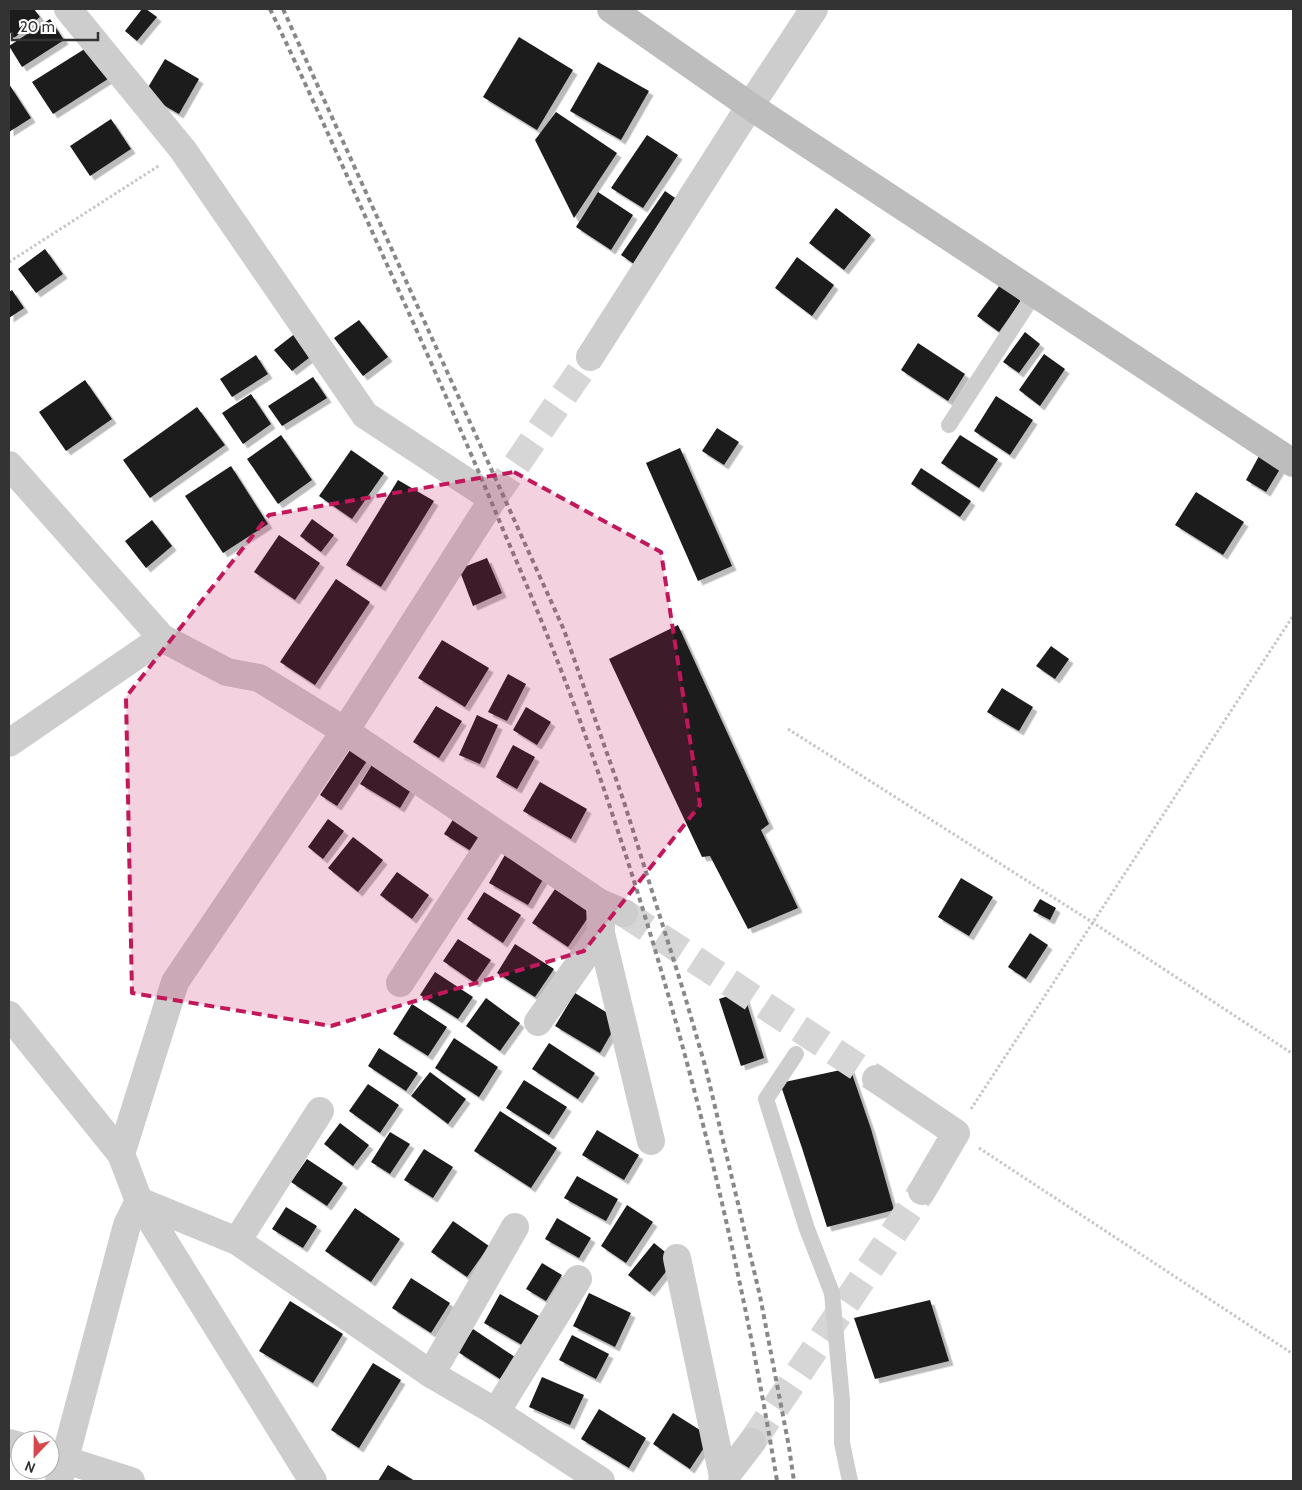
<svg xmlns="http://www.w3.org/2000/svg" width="1302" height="1490" viewBox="0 0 1302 1490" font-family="Cabin,sans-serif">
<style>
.building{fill:#1a1a1a;filter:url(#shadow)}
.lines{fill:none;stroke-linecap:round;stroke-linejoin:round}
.street-tunnel{stroke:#d6d6d6;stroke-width:28;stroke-dasharray:28 14;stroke-linecap:butt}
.path{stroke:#c7c7c7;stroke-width:3;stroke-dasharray:2.5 2.5;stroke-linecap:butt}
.lane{stroke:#cdcdcd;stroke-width:16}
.street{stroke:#cdcdcd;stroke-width:28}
.secondary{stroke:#bdbdbd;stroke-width:28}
.rail{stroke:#888;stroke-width:4;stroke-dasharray:5 4;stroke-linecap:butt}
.marked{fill:#c2185b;fill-opacity:0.2;stroke:#c2185b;stroke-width:4;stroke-dasharray:10 6;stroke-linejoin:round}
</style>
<defs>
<filter id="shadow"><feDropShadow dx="4.5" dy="4.5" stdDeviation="0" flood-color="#0004"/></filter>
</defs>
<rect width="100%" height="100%" fill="#fff"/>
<g class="building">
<polygon points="9,9 34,9 40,17 14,38 9,31"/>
<polygon points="142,9 146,9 157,17 137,41 125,31"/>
<polygon points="50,19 64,40 22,67 9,46"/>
<polygon points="519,37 573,70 537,130 483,97"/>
<polygon points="91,45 111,77 53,114 32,82"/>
<polygon points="165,59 199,79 179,114 144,94"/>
<polygon points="598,62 649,91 621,140 570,111"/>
<polygon points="9,84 31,118 9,132"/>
<polygon points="556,112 617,153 574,218 535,140"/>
<polygon points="111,119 131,149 90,176 70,146"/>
<polygon points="647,135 678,155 643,208 611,188"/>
<polygon points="665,191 681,202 637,266 621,255"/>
<polygon points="598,192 633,215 611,250 576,227"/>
<polygon points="836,208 871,235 844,270 809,243"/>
<polygon points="45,249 63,274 36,293 18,269"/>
<polygon points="797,257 834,285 812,316 775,288"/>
<polygon points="1000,285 1021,301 999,332 977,316"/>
<polygon points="12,290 24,308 9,318 9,292"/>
<polygon points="359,320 388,357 363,376 334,338"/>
<polygon points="297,332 314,354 292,371 274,350"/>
<polygon points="1025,332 1040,344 1019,373 1003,362"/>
<polygon points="918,343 965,374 948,401 901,370"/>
<polygon points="1044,354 1065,369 1040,406 1019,390"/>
<polygon points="256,355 268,374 232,397 220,379"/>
<polygon points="313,377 327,398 282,426 268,406"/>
<polygon points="85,380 112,419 66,451 39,412"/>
<polygon points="251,394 271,424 243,444 222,413"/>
<polygon points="996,396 1033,420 1010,455 974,431"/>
<polygon points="197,407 225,445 150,498 123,460"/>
<polygon points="717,428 739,442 724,465 702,451"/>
<polygon points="281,435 312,480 278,504 247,459"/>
<polygon points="960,435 998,459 979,488 941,463"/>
<polygon points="680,448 732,566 698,581 646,463"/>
<polygon points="351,450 384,473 352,519 319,496"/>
<polygon points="1259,456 1280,469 1266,492 1246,480"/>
<polygon points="231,466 268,524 223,553 185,496"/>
<polygon points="921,468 971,501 960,517 911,484"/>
<polygon points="398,480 434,501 381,587 346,565"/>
<polygon points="1196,492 1244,522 1223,555 1175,525"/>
<polygon points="312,519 334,535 321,552 300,536"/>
<polygon points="152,520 172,546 146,568 125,541"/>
<polygon points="279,535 320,563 295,600 254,572"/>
<polygon points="487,558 502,593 473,606 459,569"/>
<polygon points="336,579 370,602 315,685 280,662"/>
<polygon points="678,625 769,824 761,830 798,908 748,929 710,856 702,857 609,659"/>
<polygon points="442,640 489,668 465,707 418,678"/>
<polygon points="1051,646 1069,659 1055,679 1036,666"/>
<polygon points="508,674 526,684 507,721 488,712"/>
<polygon points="1002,688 1033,707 1019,731 987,712"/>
<polygon points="436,706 462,721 439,758 413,742"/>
<polygon points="526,707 551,722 537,745 513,730"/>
<polygon points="477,715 498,725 480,764 459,755"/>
<polygon points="513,745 535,757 517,789 496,777"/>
<polygon points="352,747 369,758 337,806 320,795"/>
<polygon points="375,760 415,783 400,808 360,784"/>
<polygon points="540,782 587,809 571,839 523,811"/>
<polygon points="457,813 484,830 471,851 444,834"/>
<polygon points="328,819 344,831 323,859 308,847"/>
<polygon points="353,837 383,860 358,892 328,868"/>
<polygon points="506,853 545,876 528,905 489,883"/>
<polygon points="397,872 429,895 412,919 380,895"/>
<polygon points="961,878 993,897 969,936 938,917"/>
<polygon points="555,889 591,913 568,947 532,923"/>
<polygon points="484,892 521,915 503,943 467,919"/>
<polygon points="1040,899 1056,908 1050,920 1033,911"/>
<polygon points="1030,933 1048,945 1026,979 1008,967"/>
<polygon points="458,939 491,960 475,983 443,961"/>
<polygon points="515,944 554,969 535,997 497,973"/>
<polygon points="435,972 473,997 458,1019 420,995"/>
<polygon points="743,991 764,1058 741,1066 719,999"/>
<polygon points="575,993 619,1020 600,1053 555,1026"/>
<polygon points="486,998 520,1023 500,1051 466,1026"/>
<polygon points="412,1004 447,1027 428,1056 393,1034"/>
<polygon points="454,1038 498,1067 479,1097 435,1068"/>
<polygon points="549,1043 595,1073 578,1099 532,1069"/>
<polygon points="379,1048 418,1073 406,1091 368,1066"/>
<polygon points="850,1068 871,1129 894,1210 827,1227 802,1148 780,1083"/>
<polygon points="430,1072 466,1099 448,1124 411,1096"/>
<polygon points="524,1080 567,1107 549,1135 506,1108"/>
<polygon points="368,1084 399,1105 380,1133 349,1111"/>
<polygon points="500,1111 557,1148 531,1188 474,1151"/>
<polygon points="340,1123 369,1145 353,1166 324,1144"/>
<polygon points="597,1130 639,1155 624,1180 582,1155"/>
<polygon points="390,1132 410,1144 390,1174 371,1162"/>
<polygon points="424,1149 453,1167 433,1198 404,1180"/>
<polygon points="307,1159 343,1183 327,1206 291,1182"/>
<polygon points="577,1176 618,1199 606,1221 564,1198"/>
<polygon points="627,1205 653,1222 626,1263 601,1246"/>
<polygon points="286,1207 317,1226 303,1248 272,1229"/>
<polygon points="355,1208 400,1239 371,1282 325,1251"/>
<polygon points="557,1218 591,1238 579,1258 545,1239"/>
<polygon points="453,1221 489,1246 467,1277 431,1252"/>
<polygon points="654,1243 675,1260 650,1292 628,1275"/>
<polygon points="542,1263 562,1275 546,1301 526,1289"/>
<polygon points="411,1278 450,1303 431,1333 392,1308"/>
<polygon points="589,1293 631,1313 615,1347 573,1326"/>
<polygon points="500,1294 539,1316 522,1345 484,1323"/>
<polygon points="930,1300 949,1361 875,1379 854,1318"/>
<polygon points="290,1301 343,1334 313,1383 259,1351"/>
<polygon points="473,1329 515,1357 500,1379 458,1352"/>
<polygon points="572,1335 609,1354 596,1379 559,1360"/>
<polygon points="373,1363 401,1380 359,1448 331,1430"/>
<polygon points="542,1377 584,1395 570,1425 529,1407"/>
<polygon points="599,1409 646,1438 629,1468 581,1439"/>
<polygon points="673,1413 711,1437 690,1469 653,1444"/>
<polygon points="388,1465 415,1481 378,1481"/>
</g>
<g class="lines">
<g class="street-tunnel">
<polyline points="493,499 590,357"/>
<polyline points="624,913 876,1079"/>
<polyline points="752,1442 922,1191"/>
</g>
<g class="path">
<polyline points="9,262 160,165"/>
<polyline points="788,729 1092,922 1293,1054"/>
<polyline points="971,1109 1293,616"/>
<polyline points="979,1148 1293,1354"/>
</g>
<g class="lane">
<polyline points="949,425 1035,293"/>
<polyline points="796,1054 766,1099 807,1229 832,1293 842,1400 842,1443 850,1481"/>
</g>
<g class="street">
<polyline points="68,9 183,150 365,415 493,499 345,731 175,982 121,1154"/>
<polyline points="590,357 750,106 814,9"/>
<polyline points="9,465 162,638 227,672 259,678 345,731 600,903 624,913"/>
<polyline points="9,743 162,638"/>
<polyline points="600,903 601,933 651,1141"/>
<polyline points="400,983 497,834"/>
<polyline points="9,1015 121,1154 139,1201 313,1481"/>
<polyline points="538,1022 601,933"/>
<polyline points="876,1079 956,1133 922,1191"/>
<polyline points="139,1201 237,1241 431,1374 496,1412 601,1481"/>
<polyline points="237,1241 320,1111"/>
<polyline points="677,1258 724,1481"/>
<polyline points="431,1374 515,1227"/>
<polyline points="496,1412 578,1279"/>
<polyline points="9,1443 20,1446"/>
<polyline points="50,1455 131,1481"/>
<polyline points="59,1481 127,1225 139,1201"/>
<polyline points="722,1481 752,1442"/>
</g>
<polyline class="secondary" points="611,9 750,106 1293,463"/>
<g class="rail">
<path d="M270,9C313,98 353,190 394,280C432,364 469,448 504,532C532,597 559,662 583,729C670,973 735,1225 777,1481"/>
<polyline points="283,9 564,630 624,802 684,993 706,1069 760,1296 789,1447 794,1481"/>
</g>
</g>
<path class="marked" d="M514,472L661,552L700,805L584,951L331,1026L132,993L126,697L269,515Z"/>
<rect width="1302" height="1490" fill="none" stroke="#333333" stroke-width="20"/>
<g transform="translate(35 1455) rotate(202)"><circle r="24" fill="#ffffff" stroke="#adadad"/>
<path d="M0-4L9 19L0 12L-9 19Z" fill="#d5494e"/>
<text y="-8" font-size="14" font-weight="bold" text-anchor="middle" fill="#333333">N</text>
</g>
<path d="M12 32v8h86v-8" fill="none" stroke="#333333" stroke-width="2.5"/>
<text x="20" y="32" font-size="15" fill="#333333" stroke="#ffffff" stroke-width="4" paint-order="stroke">20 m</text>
</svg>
